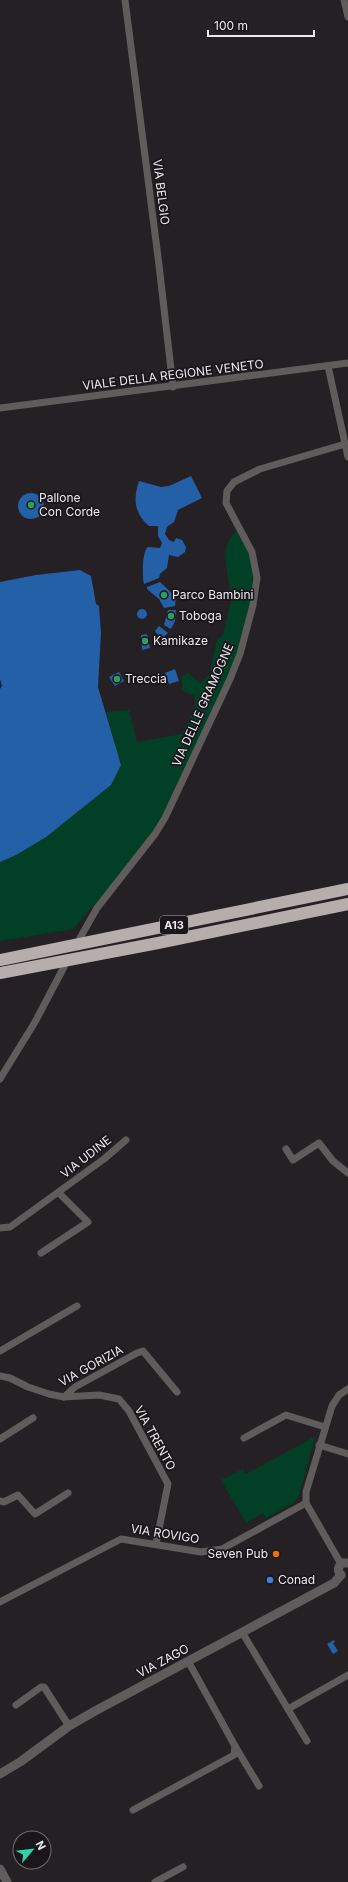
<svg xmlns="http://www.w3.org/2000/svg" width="348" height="1882" viewBox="0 0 348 1882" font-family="Inter,sans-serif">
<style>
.green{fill:#014027}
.water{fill:#2360a7}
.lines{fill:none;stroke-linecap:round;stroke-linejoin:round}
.minor{stroke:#5f5c5b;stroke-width:7}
.tertiary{stroke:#5f5c5b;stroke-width:9}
.motorway{stroke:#b6adad;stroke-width:12}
.leisure-dot{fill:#2e9e5b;stroke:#1a161b;stroke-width:1.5}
.food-dot{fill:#e8710a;stroke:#1a161b;stroke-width:1.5}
.shop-dot{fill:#3f7fe0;stroke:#1a161b;stroke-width:1.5}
.labels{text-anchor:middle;stroke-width:3.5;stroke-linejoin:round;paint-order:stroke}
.shield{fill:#1a161b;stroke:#aeaaae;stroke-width:1}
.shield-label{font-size:11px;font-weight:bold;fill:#edeaed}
.street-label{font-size:12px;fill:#edeaed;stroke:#1a161b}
.poi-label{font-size:12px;fill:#edeaed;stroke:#1a161b;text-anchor:start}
</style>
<rect width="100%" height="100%" fill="#242024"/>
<g class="green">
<polygon points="236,530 249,554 254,578 255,607 239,654 165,818 142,850 73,929 0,941 0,862 16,855 46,836 111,785 121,765 106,712 129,710 137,742 182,734 195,707 195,696 182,690 182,676 188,673 200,683 209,675 217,640 223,635 231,601 225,556 227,544"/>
<polygon points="314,1437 315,1437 299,1496 292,1504 266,1518 263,1513 246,1523 221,1480 243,1469 246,1474"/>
</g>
<g class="water">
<path d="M191,476L202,498L178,510L174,522L167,527L165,534L169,540L174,542L176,538L182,540L186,547L185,552L178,557L169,555L167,568L160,574L159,578L144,584C142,577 142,551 148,547L160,548L162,543L158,536V526H149C134,513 133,499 139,481L161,487L169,486Z"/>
<circle cx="31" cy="506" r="13"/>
<polygon points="80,570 91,576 96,604 99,606 101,633 98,687 121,765 111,785 46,837 16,855 0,862 0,689 2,686 0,679 0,582 36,575"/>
<polygon points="160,582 176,597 175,606 164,608 159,599 147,589 147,587"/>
<circle cx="142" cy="614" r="5"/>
<polygon points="168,610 176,610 175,621 171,629 164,625"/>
<polygon points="159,626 168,633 161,639 155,631"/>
<polygon points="147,634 150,648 142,650 141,635"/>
<polygon points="175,669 179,681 169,684 165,673"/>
<polygon points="119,672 124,681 115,686 109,677"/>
<polygon points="334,1640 335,1642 333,1643 338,1651 333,1654 327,1644"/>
</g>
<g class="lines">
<g class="minor">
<polyline points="125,0 159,265 173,387"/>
<polyline points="344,0 348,17"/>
<polyline points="328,366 348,457"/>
<polyline points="0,408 348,363"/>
<polyline points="80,938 97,908 155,834 165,818 230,679 240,654 253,605 257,578 252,552 226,503 227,491 234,482 260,469 345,444"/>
<polyline points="0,1079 35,1022 64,967"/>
<polyline points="286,1149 293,1160 319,1143 333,1161 348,1173"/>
<polyline points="0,1228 10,1227 104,1159 126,1140"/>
<polyline points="41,1253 88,1222 59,1193"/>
<polyline points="0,1351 77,1306"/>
<polyline points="0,1376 10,1378 28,1387 49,1394 64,1397 99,1395 119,1399 129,1411 168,1484 156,1544"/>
<polyline points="64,1397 75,1387 137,1353 143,1351 177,1392"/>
<polyline points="244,1438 286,1415 325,1427"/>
<polyline points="0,1439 33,1418"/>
<polyline points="319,1445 348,1454"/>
<polyline points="0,1501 4,1502 18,1495 35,1514 68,1493"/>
<polyline points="341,1564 306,1503 306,1492 332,1406 339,1395 348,1389"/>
<polyline points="0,1602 121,1539 201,1552 222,1549 306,1503"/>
<polyline points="242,1632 307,1741"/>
<polyline points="16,1705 41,1687 44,1687 69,1726"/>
<polyline points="288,1709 348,1675"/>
<polyline points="235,1746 259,1786"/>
<polyline points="133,1810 234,1755 235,1746 188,1661"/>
<polyline points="155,1882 183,1867"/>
</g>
<g class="tertiary">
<path d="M341,1575C337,1571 338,1566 342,1563H348"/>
<polyline points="0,1774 20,1762 69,1726 95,1711 334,1583 341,1575"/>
<polyline points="0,1869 7,1882"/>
</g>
<g class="motorway">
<polyline points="0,960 348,889"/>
<polyline points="0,973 158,943 348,904"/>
</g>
</g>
<g class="leisure-dot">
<circle cx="31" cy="505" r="4"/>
<circle cx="164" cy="595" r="4"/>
<circle cx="171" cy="616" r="4"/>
<circle cx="145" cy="641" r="4"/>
<circle cx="117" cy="679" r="4"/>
</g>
<circle class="food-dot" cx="276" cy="1554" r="4"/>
<circle class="shop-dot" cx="270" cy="1580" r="4"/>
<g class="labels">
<rect class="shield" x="160" y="916" width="28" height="18" rx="3"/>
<g class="shield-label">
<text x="174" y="929">A13</text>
</g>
<g class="street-label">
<text transform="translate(161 192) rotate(83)" y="4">VIA BELGIO</text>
<text transform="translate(173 375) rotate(-7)" y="4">VIALE DELLA REGIONE VENETO</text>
<text transform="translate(203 705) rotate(-66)" y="4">VIA DELLE GRAMOGNE</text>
<text transform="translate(86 1157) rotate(-38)" y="4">VIA UDINE</text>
<text transform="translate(91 1366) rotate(-29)" y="4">VIA GORIZIA</text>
<text transform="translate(155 1438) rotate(61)" y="4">VIA TRENTO</text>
<text transform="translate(165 1534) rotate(9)" y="4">VIA ROVIGO</text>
<text transform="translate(163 1661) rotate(-28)" y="4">VIA ZAGO</text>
</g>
<g class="poi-label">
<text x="39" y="502">Pallone<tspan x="39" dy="14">Con Corde</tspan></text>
<text x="172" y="599">Parco Bambini</text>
<text x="179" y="620">Toboga</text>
<text x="153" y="645">Kamikaze</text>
<text x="125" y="683">Treccia</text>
<text x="268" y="1558" text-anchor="end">Seven Pub</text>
<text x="278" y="1584">Conad</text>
</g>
</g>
<g transform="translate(32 1850) rotate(62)"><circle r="19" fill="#1a161b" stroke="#6e6b6f"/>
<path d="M0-3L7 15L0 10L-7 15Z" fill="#2dd4ab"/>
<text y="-6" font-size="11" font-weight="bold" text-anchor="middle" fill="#edeaed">N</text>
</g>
<path d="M208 30v6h106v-6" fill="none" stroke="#edeaed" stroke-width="2"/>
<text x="214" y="30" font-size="12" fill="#edeaed" stroke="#1a161b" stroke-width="3" paint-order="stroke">100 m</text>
</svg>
